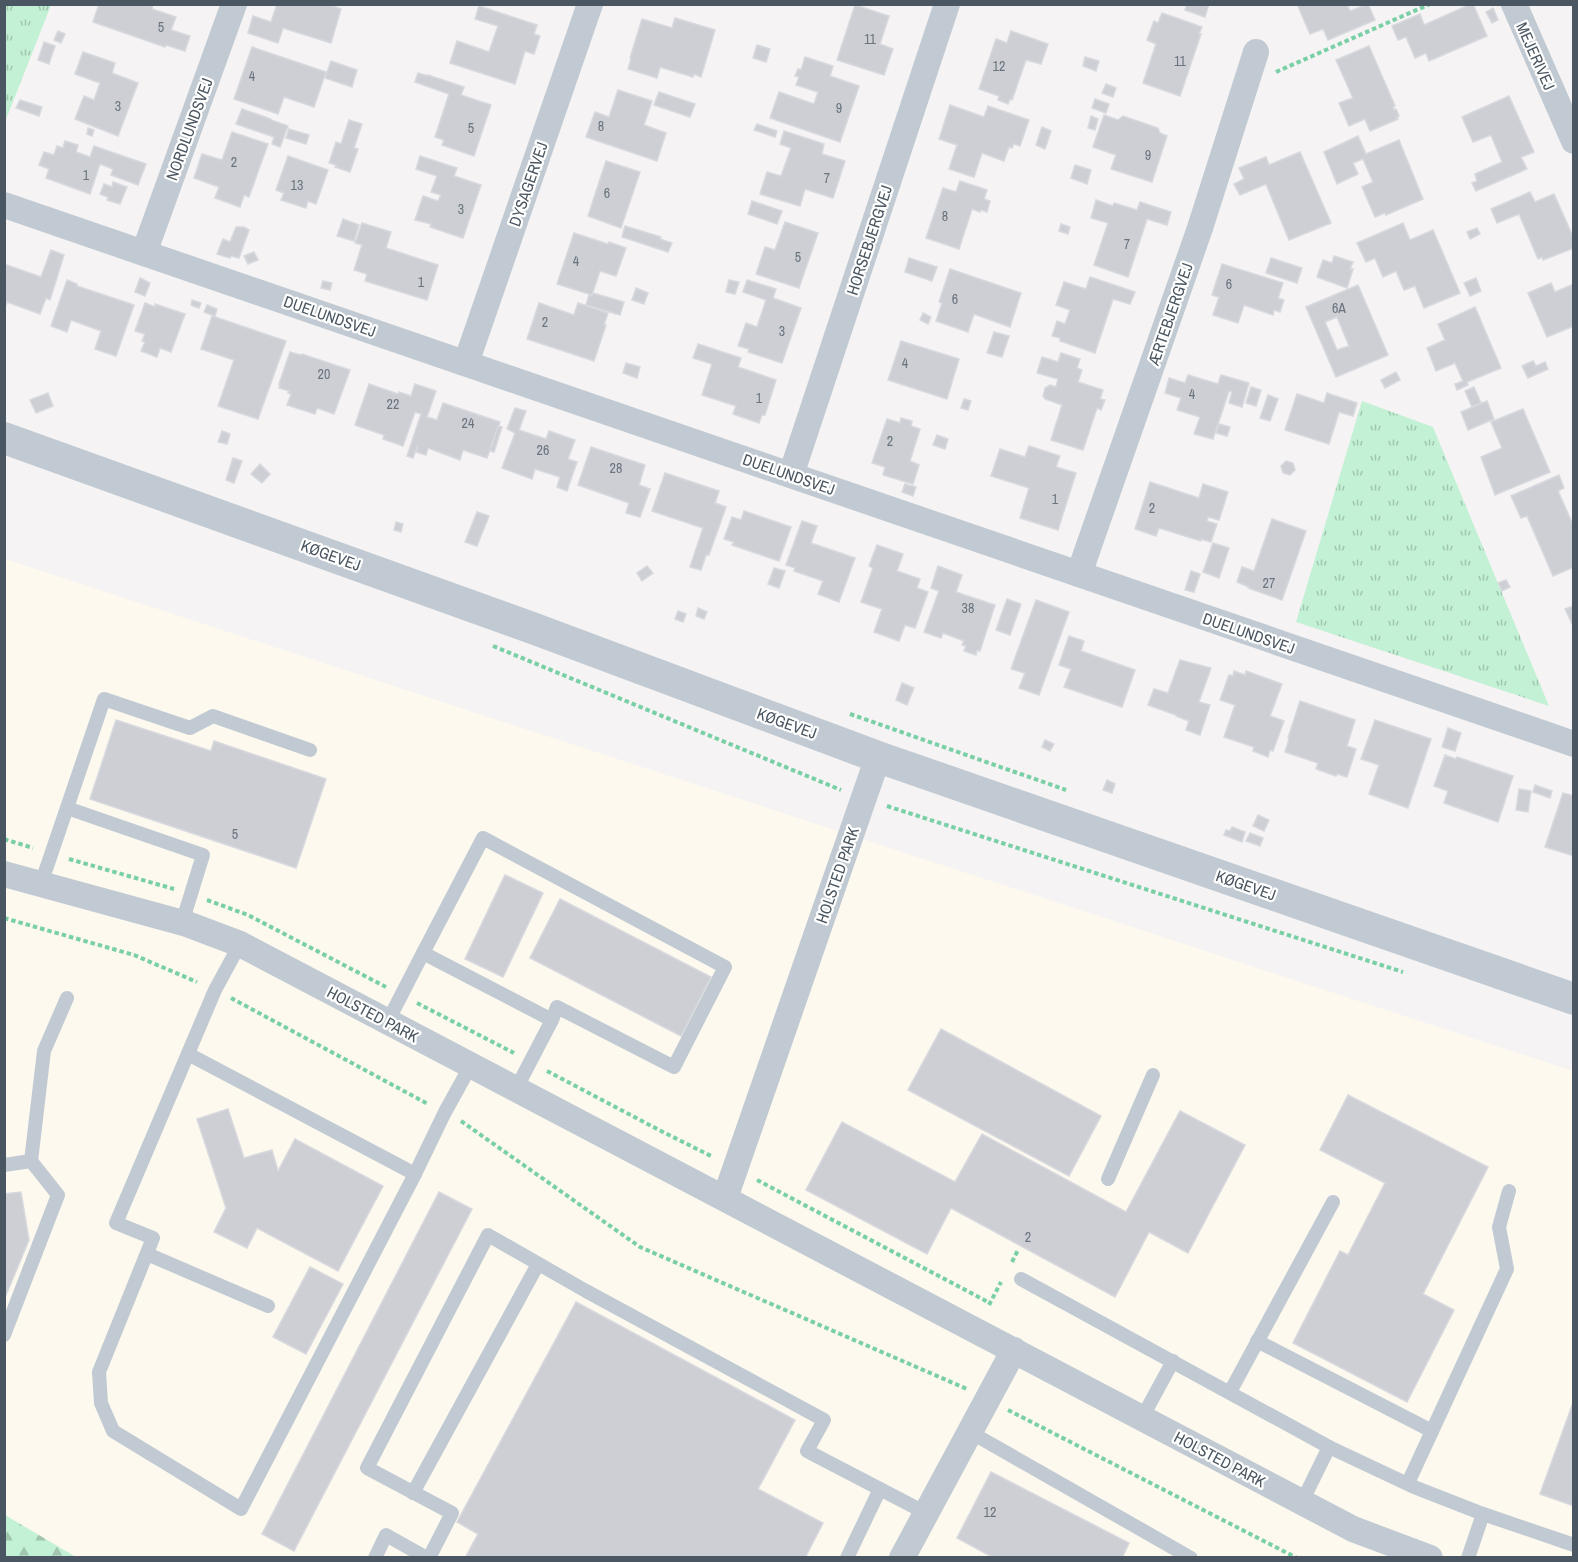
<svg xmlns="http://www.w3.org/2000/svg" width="1578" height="1562" viewBox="0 0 1578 1562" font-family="'Archivo Narrow',sans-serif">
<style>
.commercial{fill:#fdf9ef}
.grass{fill:url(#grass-tufts)}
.forest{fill:url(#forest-firs)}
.building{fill:#cdcfd5;stroke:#d7d9de;stroke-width:1.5;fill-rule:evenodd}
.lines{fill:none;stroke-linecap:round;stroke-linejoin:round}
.path{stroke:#7ad0a6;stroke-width:4;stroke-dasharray:4.5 3;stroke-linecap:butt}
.service{stroke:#c1cad2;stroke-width:14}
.minor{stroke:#c1cad2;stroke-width:26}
.tertiary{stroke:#c1cad2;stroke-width:32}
.labels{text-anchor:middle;stroke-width:4.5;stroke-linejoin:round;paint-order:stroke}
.number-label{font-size:14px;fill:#6b747e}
.street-label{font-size:16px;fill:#4a5661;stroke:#fff}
</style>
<defs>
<pattern id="grass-tufts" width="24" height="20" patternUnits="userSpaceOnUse" patternTransform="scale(1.5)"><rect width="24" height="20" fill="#c3f1d5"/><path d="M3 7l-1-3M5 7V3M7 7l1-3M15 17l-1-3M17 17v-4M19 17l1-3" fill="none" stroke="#a0c6b0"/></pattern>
<pattern id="forest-firs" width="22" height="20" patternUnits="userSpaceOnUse" patternTransform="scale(1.5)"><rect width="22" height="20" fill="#c3f1d5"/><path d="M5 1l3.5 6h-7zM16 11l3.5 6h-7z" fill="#a0c6b0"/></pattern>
</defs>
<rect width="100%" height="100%" fill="#f5f3f3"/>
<polygon class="commercial" points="5,559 1573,1071 1573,1557 76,1558 5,1515"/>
<g class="grass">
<polygon points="5,4 51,5 5,122 4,5"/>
<polygon points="1362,401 1433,427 1549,706 1296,622"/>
</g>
<polygon class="forest" points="5,1515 76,1557 5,1557"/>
<g class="building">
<polygon points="99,4 153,4 152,9 176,17 171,30 190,36 185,51 166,45 165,47 93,22"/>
<polygon points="277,4 328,4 341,9 331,43 283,28 278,43 248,33 253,16 271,22"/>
<polygon points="1187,4 1209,4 1205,17 1185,10"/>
<polygon points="1297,4 1347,4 1350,11 1368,4 1375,20 1328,40 1323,29 1310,34"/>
<polygon points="1471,4 1473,4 1487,36 1429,61 1426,53 1415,58 1406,37 1398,40 1392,26 1420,14 1424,25"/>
<polygon points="855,5 889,16 880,44 893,49 884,75 837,60"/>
<polygon points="479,6 537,25 534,34 540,36 534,54 525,51 515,84 450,63 457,41 489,52 498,26 475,19"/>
<polygon points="1493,8 1498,20 1492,23 1486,12"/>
<polygon points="1162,13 1202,27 1199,34 1201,34 1180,96 1143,83 1156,44 1147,40 1154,21 1158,23"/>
<polygon points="675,18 715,30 701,77 694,74 693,77 660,67 657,78 628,69 631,59 630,58 642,19 672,28"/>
<polygon points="58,31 65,34 61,43 54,40"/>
<polygon points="1011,31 1048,44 1041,64 1026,60 1012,100 1010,99 1008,104 998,100 999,96 979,89 996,39 1007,43"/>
<polygon points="44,42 55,46 49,64 38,60"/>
<polygon points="757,45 770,49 766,62 753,58"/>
<polygon points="1369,46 1395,106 1393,107 1394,110 1396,109 1399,116 1397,117 1398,119 1370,131 1365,119 1349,126 1339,103 1353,98 1336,60"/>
<polygon points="252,47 326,72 314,107 284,97 278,114 234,99"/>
<polygon points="83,52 115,63 112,73 138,83 118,136 75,119 84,96 94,100 100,83 75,74"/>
<polygon points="805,57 833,66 830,76 859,86 840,142 770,118 779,92 814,104 818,92 796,85 799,77 795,76 798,69 801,70"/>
<polygon points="1085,57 1099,61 1096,71 1083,66"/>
<polygon points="331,61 357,70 352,87 325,78"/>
<polygon points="418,73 428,76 428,75 464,87 461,95 491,105 474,156 442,145 444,140 435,137 449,94 415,82"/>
<polygon points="1106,84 1116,88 1113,97 1102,93"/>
<polygon points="618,90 652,101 644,125 666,133 657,161 586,137 595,112 609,117"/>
<polygon points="659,92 695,104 690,117 654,105"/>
<polygon points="1509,96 1534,152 1521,157 1527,169 1476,191 1472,183 1477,181 1475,174 1502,162 1491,135 1473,142 1462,117"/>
<polygon points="1095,99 1109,104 1106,113 1092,108"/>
<polygon points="20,100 42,107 39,116 16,108"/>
<polygon points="950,105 984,117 988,106 1029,120 1020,146 1014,144 1012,148 1009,147 1004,161 982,153 974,177 949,169 957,145 939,139"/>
<polygon points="242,109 271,119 271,120 288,126 280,147 272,144 274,137 236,124"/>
<polygon points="1104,115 1118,120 1123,116 1158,128 1160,133 1167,136 1152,182 1111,169 1116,155 1093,147"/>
<polygon points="1091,116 1098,119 1095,130 1088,128"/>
<polygon points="349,120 362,124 354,148 358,149 350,172 335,167 336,165 329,163 336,142 341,144"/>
<polygon points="757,124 777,131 775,137 754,130"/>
<polygon points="1042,127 1051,131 1045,149 1036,145"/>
<polygon points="88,128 94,130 92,136 87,134"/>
<polygon points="289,129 309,135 306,144 286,138"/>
<polygon points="784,131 824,144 822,154 845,161 833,198 805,189 800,206 760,194 767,172 781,176 791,148 780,144"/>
<polygon points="232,132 268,144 249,197 244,195 240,207 215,198 219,187 194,178 202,154 222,160"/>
<polygon points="1358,136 1366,154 1399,140 1423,199 1386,215 1385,213 1375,217 1362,187 1373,182 1363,159 1353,163 1358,174 1337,184 1324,152"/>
<polygon points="65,141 78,145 76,152 90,157 94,146 146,164 138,185 111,175 113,169 100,164 90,194 46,178 49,169 39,165 44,152 54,155 57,146 63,148"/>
<polygon points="1300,152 1331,223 1289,240 1266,184 1240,195 1234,184 1244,179 1239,168 1266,157 1269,165"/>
<polygon points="288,156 328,170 316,204 308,201 306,208 281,200 284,193 276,190"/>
<polygon points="420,156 457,168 454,176 481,185 463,238 430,227 431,224 415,220 423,196 438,201 441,195 431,192 437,176 416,169"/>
<polygon points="606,161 640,172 621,228 588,216"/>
<polygon points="1075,165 1091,170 1087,184 1071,178"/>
<polygon points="960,181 987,190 984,199 990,201 987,212 981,210 980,212 972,209 959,249 926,238 943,188 956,192"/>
<polygon points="113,182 127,187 120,204 107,200 108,197 100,194 104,184 112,187"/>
<polygon points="1530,192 1535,202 1554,194 1574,239 1574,248 1543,260 1542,257 1538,259 1519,214 1497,223 1491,209"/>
<polygon points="1096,200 1113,206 1114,203 1137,210 1140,202 1171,212 1167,225 1147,219 1128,277 1094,265 1108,223 1091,218"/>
<polygon points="752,201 782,211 777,224 748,214"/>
<polygon points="343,219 359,225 354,241 337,236"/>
<polygon points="785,222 818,233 799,288 756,274 765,247 775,250"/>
<polygon points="362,223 391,232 386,248 438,265 427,300 365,281 367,274 354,270 362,245 355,243"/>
<polygon points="1403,223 1410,240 1433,230 1460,293 1424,308 1415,286 1404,290 1396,271 1383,277 1375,258 1366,262 1357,243"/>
<polygon points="1061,224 1070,227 1068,234 1059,231"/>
<polygon points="625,226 661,237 660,239 672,243 668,252 622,237"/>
<polygon points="236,227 244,227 249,230 239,258 231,256 230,258 217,254 223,239 230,242"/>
<polygon points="1477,228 1480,234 1470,239 1467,232"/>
<polygon points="574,233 608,244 609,242 626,248 616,276 600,271 592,295 557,284"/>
<polygon points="51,250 64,255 50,300 46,298 40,314 7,302 4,310 4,264 41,277"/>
<polygon points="254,252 258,260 248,264 244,256"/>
<polygon points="1334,256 1353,262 1350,269 1353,269 1347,288 1317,277 1323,260 1332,263"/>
<polygon points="909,258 937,267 932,281 905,272"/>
<polygon points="1271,258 1302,268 1297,283 1266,273"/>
<polygon points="1222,264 1283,283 1278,298 1284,300 1280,312 1274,310 1273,315 1244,305 1238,323 1213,315 1219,297 1212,295"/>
<polygon points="950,269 1021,293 1010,327 974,314 968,332 936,321 942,303 939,302"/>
<polygon points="1090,277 1135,292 1130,304 1113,299 1095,353 1060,341 1060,338 1052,336 1057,321 1065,324 1070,310 1056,305 1064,282 1086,289"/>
<polygon points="140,278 150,283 145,296 135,292"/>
<polygon points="1476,278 1481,291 1470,296 1464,283"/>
<polygon points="67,280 77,284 77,286 134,305 116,356 95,349 101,331 71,320 67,332 51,326"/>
<polygon points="729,280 739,282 735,294 726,292"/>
<polygon points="747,280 776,289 773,298 801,308 782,363 748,352 749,349 738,346 746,323 757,327 766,300 743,292"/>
<polygon points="323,281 332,283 330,290 321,288"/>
<polygon points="1551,283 1555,292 1574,284 1574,326 1547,337 1528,293"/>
<path d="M1358,285L1388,355L1336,377L1306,307ZM1337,317L1349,346L1337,350L1325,322Z"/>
<polygon points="636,288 648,293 644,304 632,300"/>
<polygon points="593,293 624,302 620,315 586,305 589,295 592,296"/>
<polygon points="192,300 201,303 199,308 191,305"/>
<polygon points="145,303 155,307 155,304 185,314 171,352 160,348 157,357 141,351 145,342 142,341 145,334 135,331"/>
<polygon points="539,303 574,315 578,303 608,313 604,325 606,325 594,361 527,339"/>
<polygon points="207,305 217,309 215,316 204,312"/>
<polygon points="1475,307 1501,368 1467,382 1468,385 1457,390 1455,384 1463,381 1455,363 1436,371 1427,348 1445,340 1438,324"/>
<polygon points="923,313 931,317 928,324 920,320"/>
<polygon points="212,316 286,341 258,419 218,406 234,360 201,349"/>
<polygon points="994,332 1009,336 1002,357 987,353"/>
<polygon points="901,341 959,359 947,399 888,380"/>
<polygon points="698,344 741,358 738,367 776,380 765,415 762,415 759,423 733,414 736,406 702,395 712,364 693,358"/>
<polygon points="290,352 301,355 302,354 350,370 334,414 317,408 315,414 287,405 291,394 288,393 289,391 279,388 280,384 279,384"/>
<polygon points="1061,353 1080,359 1077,368 1082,370 1078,382 1103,390 1100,399 1105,400 1101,410 1097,408 1083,450 1051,440 1062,405 1045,399 1043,396 1045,388 1050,385 1056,387 1058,379 1037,373 1042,357 1058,362"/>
<polygon points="1533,361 1536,366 1545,362 1548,369 1528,378 1522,366"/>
<polygon points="626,363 640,367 637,378 623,373"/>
<polygon points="1396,372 1400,380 1385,388 1381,380"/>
<polygon points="1188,375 1218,384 1221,375 1249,383 1242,407 1229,403 1232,392 1229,391 1213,439 1194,434 1200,417 1177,410 1181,398 1165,393 1169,378 1185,383"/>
<polygon points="369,384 398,394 399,392 411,396 415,384 436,391 427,417 437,420 443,403 500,422 487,458 463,450 460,460 428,448 426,455 416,452 418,445 413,458 407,456 421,414 415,412 403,446 383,439 384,435 355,425"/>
<polygon points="1251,387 1261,390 1256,406 1246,403"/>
<polygon points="1474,387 1481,403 1472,407 1465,391"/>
<polygon points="48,393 53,406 36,413 30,400"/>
<polygon points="1327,393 1357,403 1353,416 1339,412 1329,444 1285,430 1297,394 1324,403"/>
<polygon points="1268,395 1278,399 1270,421 1260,418"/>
<polygon points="964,399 971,401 968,410 961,408"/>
<polygon points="1487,401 1494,419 1468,430 1461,412"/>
<polygon points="515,408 526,411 519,430 546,439 549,431 575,440 568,459 577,462 567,491 557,487 560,477 535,469 532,479 502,468 515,433 507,429"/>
<polygon points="1523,409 1550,472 1495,495 1481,457 1502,448 1491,422"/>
<polygon points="901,418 912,421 911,426 920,429 910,461 919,465 913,484 883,475 885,467 872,463 887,419 900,423"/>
<polygon points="1219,424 1230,427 1227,436 1216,433"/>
<polygon points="498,426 502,427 494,452 490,451"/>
<polygon points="222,431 230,434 227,444 218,442"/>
<polygon points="937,435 948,439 945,449 933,445"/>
<polygon points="1029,446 1060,456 1056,467 1076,473 1058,530 1020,518 1029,488 991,476 1000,449 1025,457"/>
<polygon points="591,447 645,465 639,485 650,489 640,517 626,513 629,503 578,485"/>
<polygon points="233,458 242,461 234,483 226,480"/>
<polygon points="1286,461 1293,463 1295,470 1290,475 1283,473 1281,466"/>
<polygon points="260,464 270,474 262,483 251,474"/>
<polygon points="665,473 719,491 715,503 726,507 709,555 706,555 701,570 690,567 703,528 652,511"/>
<polygon points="1559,475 1564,488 1558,491 1574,527 1574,567 1553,576 1527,516 1521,518 1511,496"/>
<polygon points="1150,482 1199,498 1203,484 1228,492 1219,520 1208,517 1207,521 1217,524 1211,542 1201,539 1201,541 1159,528 1156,536 1135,529"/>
<polygon points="905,484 916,487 913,496 902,492"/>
<polygon points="744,511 791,527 779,561 732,545 734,542 724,539 732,517 741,520"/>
<polygon points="477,512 489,516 477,546 465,542"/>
<polygon points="1272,519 1306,531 1282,600 1248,588 1249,587 1237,582 1242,567 1254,571"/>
<polygon points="802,521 817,526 811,543 855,558 839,602 818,594 823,581 794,571 795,568 786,565"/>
<polygon points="396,522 403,524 401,532 394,530"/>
<polygon points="1213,543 1229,548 1219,578 1203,572"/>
<polygon points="877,545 903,554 897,571 920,579 917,588 928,592 915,628 905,625 899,641 874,632 882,609 861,602 873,568 869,566"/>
<polygon points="647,566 653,573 642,581 637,573"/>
<polygon points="938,566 962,575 956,592 995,605 980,651 977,650 976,655 964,651 966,646 962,645 964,641 943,633 941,638 924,632 939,591 931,588"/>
<polygon points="774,568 785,571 779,588 768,584"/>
<polygon points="1191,571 1200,574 1194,592 1185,590"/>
<polygon points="1506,580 1510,587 1502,591 1498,583"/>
<polygon points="1007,599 1021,604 1010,635 996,630"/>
<polygon points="1036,600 1069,612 1039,695 1019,688 1025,673 1011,669"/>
<polygon points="1574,606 1574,628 1565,609"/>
<polygon points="698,608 707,612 704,619 696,616"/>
<polygon points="678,611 686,614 683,622 675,619"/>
<polygon points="1069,636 1084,641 1081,651 1135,670 1122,707 1064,687 1071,669 1059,665"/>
<polygon points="1180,660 1211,668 1199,702 1210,705 1200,735 1186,730 1189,721 1176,716 1176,715 1148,705 1154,689 1168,693"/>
<polygon points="1234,671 1245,675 1246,671 1282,684 1270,716 1284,721 1273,751 1270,750 1268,757 1253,751 1254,747 1224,737 1235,705 1220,700 1229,675 1233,676"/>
<polygon points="902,683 914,688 907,705 896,700"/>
<polygon points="1300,701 1355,720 1347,746 1356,749 1347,777 1337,774 1336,776 1316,769 1318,763 1285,752 1289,739 1288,738"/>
<polygon points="116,720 211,751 214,741 326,779 296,868 90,799"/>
<polygon points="1375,720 1431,739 1408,808 1369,794 1379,765 1361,759"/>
<polygon points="1448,728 1461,733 1455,751 1442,747"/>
<polygon points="1045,740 1054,744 1050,751 1042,747"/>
<polygon points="1445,755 1456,759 1457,757 1513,776 1498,822 1444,803 1448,791 1434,786"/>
<polygon points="1107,780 1115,784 1112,793 1103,790"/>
<polygon points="1535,785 1552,791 1550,798 1533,792"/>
<polygon points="1519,789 1531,791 1528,812 1516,810"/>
<polygon points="1563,793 1574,796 1574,856 1545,847"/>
<polygon points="1258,815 1269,820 1264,831 1253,826"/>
<polygon points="1232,827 1245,832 1242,842 1224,835 1226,830 1230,831"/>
<polygon points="1250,833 1263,838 1260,846 1246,841"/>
<polygon points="505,875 543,893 503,977 465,959"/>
<polygon points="560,899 711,977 681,1036 530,958"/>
<polygon points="941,1029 1101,1116 1069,1176 908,1090"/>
<polygon points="1348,1095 1488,1167 1423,1294 1454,1310 1407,1402 1293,1343 1340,1251 1348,1255 1385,1183 1320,1150"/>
<polygon points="228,1109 244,1158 272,1150 278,1171 295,1139 383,1186 338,1271 257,1228 247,1248 214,1232 226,1208 197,1119"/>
<polygon points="1180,1111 1245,1145 1188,1253 1149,1232 1115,1297 951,1208 927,1254 806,1190 842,1122 955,1182 982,1134 1126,1212"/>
<polygon points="21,1192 29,1240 4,1300 4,1194"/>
<polygon points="439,1192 472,1209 294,1551 262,1534"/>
<polygon points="310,1267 343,1284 306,1354 273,1337"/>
<polygon points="576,1302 795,1420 758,1489 823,1523 805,1558 465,1558 478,1534 457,1522"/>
<polygon points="1574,1400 1574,1506 1540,1494"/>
<polygon points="991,1472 1129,1543 1122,1558 994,1558 957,1538"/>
</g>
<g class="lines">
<g class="path">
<polyline points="1276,72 1430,4"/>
<polyline points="493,646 841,790"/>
<polyline points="850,714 1066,790"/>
<polyline points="887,806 1403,972"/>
<polyline points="4,839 33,848"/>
<polyline points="69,859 174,889"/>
<polyline points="207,900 248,915 386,987"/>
<polyline points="4,918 134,955 197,982"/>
<polyline points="231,998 428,1104"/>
<polyline points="417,1003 514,1053"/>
<polyline points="547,1071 661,1131 713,1157"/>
<polyline points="461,1121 640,1247 967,1389"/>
<polyline points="757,1180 990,1303"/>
<polyline points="1012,1262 1018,1250"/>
<polyline points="989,1305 1001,1282"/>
<polyline points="1008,1410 1297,1558"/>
</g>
<g class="service">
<polyline points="67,808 203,855 182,923"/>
<polyline points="41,884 104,699 190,728 213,716 310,750"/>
<polyline points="240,944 215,990 116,1223 153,1238 99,1372 101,1403 113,1431 241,1509 415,1174"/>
<polyline points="423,953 483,838 725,967 674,1067 557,1007 552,1020"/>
<polyline points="388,1021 423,953 552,1020 516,1089"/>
<polyline points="188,1054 415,1174 445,1112 471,1065"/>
<polyline points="4,1165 31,1161 44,1051 67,998"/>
<polyline points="1108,1179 1153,1075"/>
<polyline points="147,1254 268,1306"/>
<polyline points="1021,1279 1329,1447 1414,1487 1483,1514 1574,1545"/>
<polyline points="4,1335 58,1195 31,1161"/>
<polyline points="1257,1341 1432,1431"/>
<polyline points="1230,1392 1333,1202"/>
<polyline points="1142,1418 1173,1361"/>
<polyline points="970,1432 1191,1558"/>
<polyline points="1408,1483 1507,1269 1499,1227 1509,1191"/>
<polyline points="413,1493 538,1264"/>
<polyline points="1302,1502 1329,1447"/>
<polyline points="375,1558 386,1535 427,1558"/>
<polyline points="429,1558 452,1513 367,1468 488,1235 586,1291 824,1420 807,1451 880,1489"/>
<polyline points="847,1558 880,1489 926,1513"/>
<polyline points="1468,1558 1483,1514"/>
</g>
<g class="minor">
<polyline points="1514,4 1574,141"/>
<polyline points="4,205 1574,744"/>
<polyline points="144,253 234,4"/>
<polyline points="466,363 590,4"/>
<polyline points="791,475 947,4"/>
<polyline points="1079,574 1200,228 1256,52"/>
<polyline points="4,874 187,924 240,944 1353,1529 1430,1558"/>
<polyline points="725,1198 878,757"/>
<polyline points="902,1558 1014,1350"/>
</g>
<polyline class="tertiary" points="4,438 535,629 878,757 1574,999"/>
</g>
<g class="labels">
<g class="number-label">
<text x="161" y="32">5</text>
<text x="870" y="44">11</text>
<text x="1180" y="66">11</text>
<text x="999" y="71">12</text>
<text x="252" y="81">4</text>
<text x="118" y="111">3</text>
<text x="839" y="113">9</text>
<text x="601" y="131">8</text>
<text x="471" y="133">5</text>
<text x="1148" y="160">9</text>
<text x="234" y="167">2</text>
<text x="86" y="180">1</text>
<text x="827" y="183">7</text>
<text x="297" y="190">13</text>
<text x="607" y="198">6</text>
<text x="461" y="214">3</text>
<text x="945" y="221">8</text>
<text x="1127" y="249">7</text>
<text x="798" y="262">5</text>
<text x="576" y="266">4</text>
<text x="421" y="287">1</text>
<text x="1229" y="289">6</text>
<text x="955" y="304">6</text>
<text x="1339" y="313">6A</text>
<text x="545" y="327">2</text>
<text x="782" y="336">3</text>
<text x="905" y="368">4</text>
<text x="324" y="379">20</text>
<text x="1192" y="399">4</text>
<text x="759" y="403">1</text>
<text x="393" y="409">22</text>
<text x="468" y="428">24</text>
<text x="890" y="446">2</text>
<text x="543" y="455">26</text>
<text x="616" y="473">28</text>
<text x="1055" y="504">1</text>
<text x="1152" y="513">2</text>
<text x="1269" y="588">27</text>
<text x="968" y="613">38</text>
<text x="235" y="839">5</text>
<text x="1028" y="1242">2</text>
<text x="990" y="1517">12</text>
</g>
<g class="street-label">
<text transform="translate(1536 56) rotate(66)" y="6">MEJERIVEJ</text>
<text transform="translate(189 129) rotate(-70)" y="6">NORDLUNDSVEJ</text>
<text transform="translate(528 184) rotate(-71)" y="6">DYSAGERVEJ</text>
<text transform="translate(869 240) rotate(-72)" y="6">HORSEBJERGVEJ</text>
<text transform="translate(1170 314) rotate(-71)" y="6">ÆRTEBJERGVEJ</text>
<text transform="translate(330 316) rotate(19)" y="6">DUELUNDSVEJ</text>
<text transform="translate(789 474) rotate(19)" y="6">DUELUNDSVEJ</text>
<text transform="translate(331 555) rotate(20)" y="6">KØGEVEJ</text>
<text transform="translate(1249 633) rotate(19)" y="6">DUELUNDSVEJ</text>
<text transform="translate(787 723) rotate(20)" y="6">KØGEVEJ</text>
<text transform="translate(837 875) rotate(-71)" y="6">HOLSTED PARK</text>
<text transform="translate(1246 885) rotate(19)" y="6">KØGEVEJ</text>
<text transform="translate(373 1014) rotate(28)" y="6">HOLSTED PARK</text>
<text transform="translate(1220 1459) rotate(28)" y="6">HOLSTED PARK</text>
</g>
</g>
<rect width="1578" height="1562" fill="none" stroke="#4a5661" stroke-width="12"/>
</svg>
